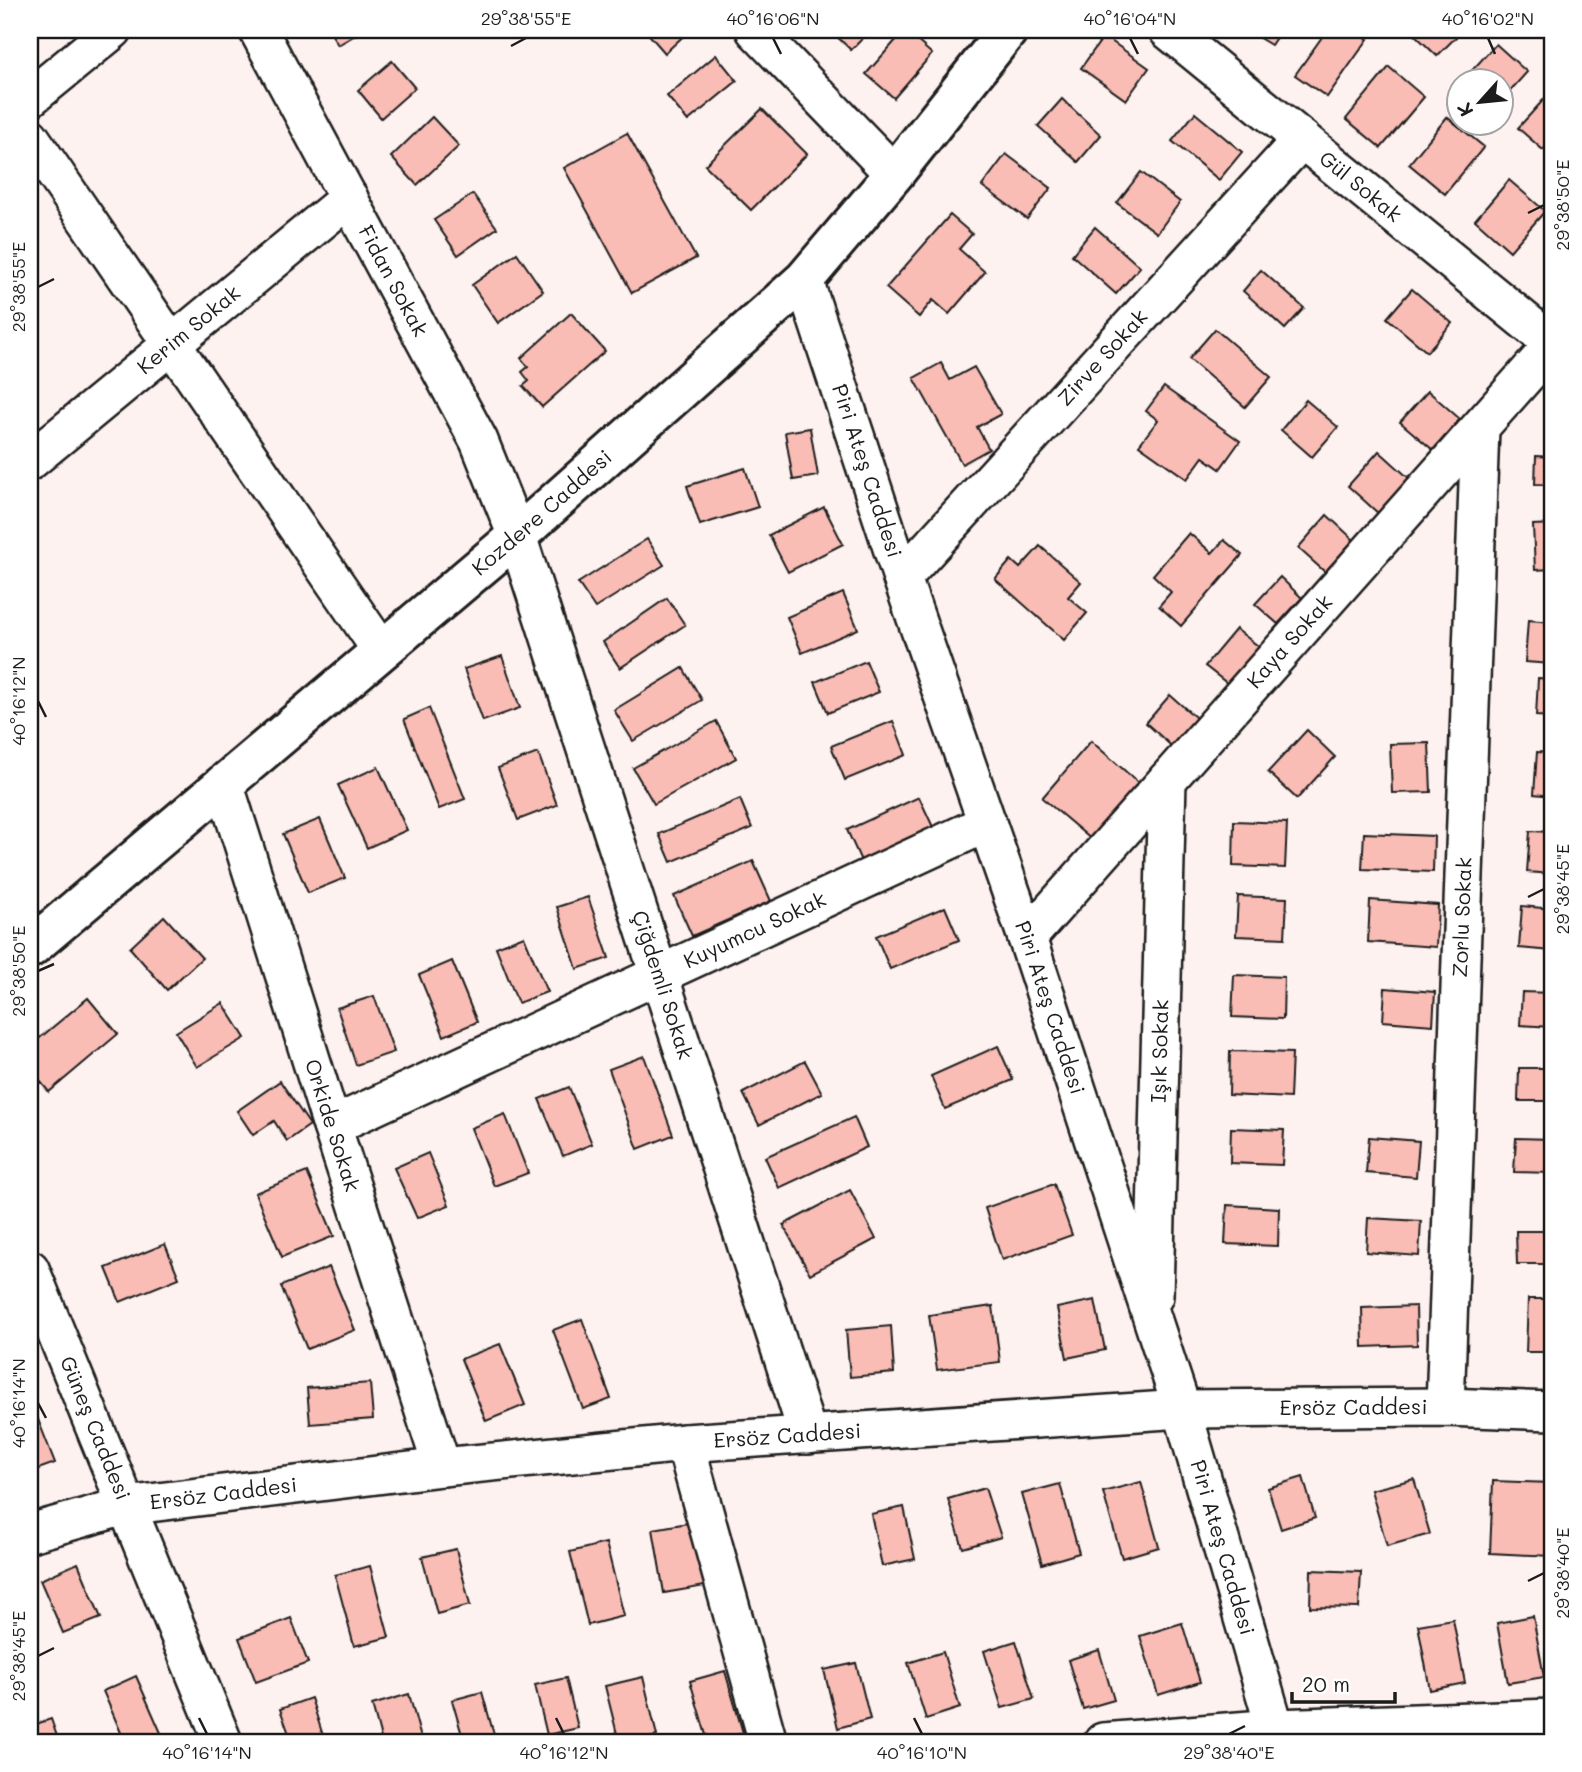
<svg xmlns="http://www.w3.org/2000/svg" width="1582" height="1772" viewBox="0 0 1582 1772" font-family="Mali,sans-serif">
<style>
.building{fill:#f9bdb5;stroke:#1c1c1c;stroke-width:2}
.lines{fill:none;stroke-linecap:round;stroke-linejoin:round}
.minor-casing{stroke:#1c1c1c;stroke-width:42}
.tertiary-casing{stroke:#1c1c1c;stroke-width:44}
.minor{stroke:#fff;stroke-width:37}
.tertiary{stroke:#fff;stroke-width:38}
.ticks{fill:none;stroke:#1c1c1c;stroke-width:2.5}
.labels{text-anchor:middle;stroke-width:7;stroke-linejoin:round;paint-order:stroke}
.street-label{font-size:21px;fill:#1c1c1c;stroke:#fff}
.neatline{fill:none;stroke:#1c1c1c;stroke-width:2.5}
.ticks-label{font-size:18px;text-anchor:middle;fill:#1c1c1c}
</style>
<rect width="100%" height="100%" fill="#fef2f0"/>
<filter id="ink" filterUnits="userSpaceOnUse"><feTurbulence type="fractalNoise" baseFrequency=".0143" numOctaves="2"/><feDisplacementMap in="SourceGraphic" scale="14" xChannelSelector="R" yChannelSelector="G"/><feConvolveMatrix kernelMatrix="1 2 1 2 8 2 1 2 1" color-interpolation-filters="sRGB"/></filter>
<g filter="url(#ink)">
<g class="building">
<polygon points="329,30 364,30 338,45"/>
<polygon points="645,30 690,30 665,53"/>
<polygon points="830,30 871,30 851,50"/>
<polygon points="905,30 932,54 894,98 866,74"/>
<polygon points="1246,30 1281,30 1271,45"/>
<polygon points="1327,30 1354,30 1368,39 1327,97 1295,75"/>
<polygon points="1410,30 1463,30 1437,56"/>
<polygon points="1104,36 1149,68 1126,100 1081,68"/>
<polygon points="1496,44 1527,72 1502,100 1502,80 1470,80 1466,77"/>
<polygon points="716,55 737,81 688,121 667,96"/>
<polygon points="392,61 415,88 381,118 358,90"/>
<polygon points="1389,67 1424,97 1381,148 1346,119"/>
<polygon points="1546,97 1552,103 1552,140 1543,150 1518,128"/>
<polygon points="1062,99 1101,135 1078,162 1038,126"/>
<polygon points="762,109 807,154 751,210 705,165"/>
<polygon points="1195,113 1242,152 1219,180 1172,141"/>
<polygon points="432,117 459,146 417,185 391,157"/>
<polygon points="1447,117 1484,147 1445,194 1409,164"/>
<polygon points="627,133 696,258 632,293 564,168"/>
<polygon points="1006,154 1051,188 1027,219 982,186"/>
<polygon points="1141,172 1180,202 1157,233 1117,203"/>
<polygon points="1509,180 1545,211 1510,251 1475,220"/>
<polygon points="473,194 497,228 458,255 434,220"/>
<polygon points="950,215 972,234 959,249 985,272 949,314 933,300 919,317 886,288"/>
<polygon points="1095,227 1140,267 1116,294 1072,255"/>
<polygon points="517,253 543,291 498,323 472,285"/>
<polygon points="1261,270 1304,308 1285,329 1243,291"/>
<polygon points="1412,289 1452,323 1427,352 1387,318"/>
<polygon points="571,313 605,351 542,407 523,386 529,381 522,372 528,367 521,358"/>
<polygon points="1215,329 1271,377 1245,407 1189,359"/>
<polygon points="941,363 950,380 974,367 1001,414 977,427 989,449 962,464 914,378"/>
<polygon points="1164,387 1240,441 1220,469 1203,457 1187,479 1139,445 1158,420 1146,411"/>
<polygon points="1428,391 1460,419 1433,450 1400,422"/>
<polygon points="1306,400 1338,427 1312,457 1281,430"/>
<polygon points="810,428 818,476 793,480 785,432"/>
<polygon points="1379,451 1410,479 1379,514 1348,486"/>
<polygon points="1536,456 1552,457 1552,485 1535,484"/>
<polygon points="745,468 758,507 700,525 687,486"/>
<polygon points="824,507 843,544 788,572 769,535"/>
<polygon points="1327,515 1354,540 1325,572 1298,548"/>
<polygon points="1552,524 1552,569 1535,570 1533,525"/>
<polygon points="1189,533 1212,553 1224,540 1242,555 1181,626 1159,606 1171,592 1153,575"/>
<polygon points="647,539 664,565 595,608 578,583"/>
<polygon points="1040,546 1081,582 1068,597 1087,613 1064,640 995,579 1011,560 1020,568"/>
<polygon points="1280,577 1302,598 1278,624 1255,604"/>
<polygon points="843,593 858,629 802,653 787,617"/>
<polygon points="667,598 685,625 620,668 603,642"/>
<polygon points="1528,620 1552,622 1552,664 1525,662"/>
<polygon points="1236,629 1262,649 1232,687 1205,666"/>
<polygon points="502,656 520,708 483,721 464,669"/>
<polygon points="866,661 879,692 828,713 815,682"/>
<polygon points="683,668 702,700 633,741 614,710"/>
<polygon points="1538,678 1552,679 1552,717 1536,716"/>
<polygon points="1170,695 1202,723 1177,751 1146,723"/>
<polygon points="429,708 465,799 439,809 404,719"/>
<polygon points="716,721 736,758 654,804 633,768"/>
<polygon points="893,721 906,755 845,780 831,746"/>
<polygon points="1307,730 1335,757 1297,799 1268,772"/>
<polygon points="1091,741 1140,784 1092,840 1042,798"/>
<polygon points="1429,743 1431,792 1392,793 1390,744"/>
<polygon points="1537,752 1552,753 1552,796 1534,794"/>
<polygon points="538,753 557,805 518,820 498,768"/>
<polygon points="378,767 407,830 367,848 338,785"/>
<polygon points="919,797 933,827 861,861 847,830"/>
<polygon points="740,799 752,828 671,862 659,834"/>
<polygon points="320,819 345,878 308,893 283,834"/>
<polygon points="1234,821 1287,823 1285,868 1233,866"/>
<polygon points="1530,831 1552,832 1552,874 1527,872"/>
<polygon points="1364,833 1434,836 1433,872 1362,869"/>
<polygon points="753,861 771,901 692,936 674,896"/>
<polygon points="1238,896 1287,898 1285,938 1236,936"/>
<polygon points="588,897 609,958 577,969 557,907"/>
<polygon points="1370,900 1438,905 1436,947 1368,942"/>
<polygon points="1522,906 1552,909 1552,951 1519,948"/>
<polygon points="945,907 959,940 890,969 876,936"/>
<polygon points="164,916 202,958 167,990 130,948"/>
<polygon points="524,936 547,992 518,1003 496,947"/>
<polygon points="452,961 477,1022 444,1036 419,975"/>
<polygon points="1234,975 1284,977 1283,1019 1232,1017"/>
<polygon points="1385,988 1435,992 1433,1025 1383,1021"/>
<polygon points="1522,992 1552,993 1552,1027 1520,1025"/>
<polygon points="374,996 394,1052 356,1065 337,1008"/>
<polygon points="88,998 118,1034 49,1092 30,1069 30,1046"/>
<polygon points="223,1003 245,1038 197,1067 176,1032"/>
<polygon points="998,1046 1013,1080 945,1109 931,1076"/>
<polygon points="1230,1051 1292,1053 1290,1098 1229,1095"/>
<polygon points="644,1056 673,1135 638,1149 609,1069"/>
<polygon points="805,1061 822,1093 759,1125 743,1093"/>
<polygon points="1519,1068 1552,1068 1552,1101 1518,1101"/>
<polygon points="280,1081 310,1125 287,1141 274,1121 253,1135 237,1111"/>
<polygon points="569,1087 592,1144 563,1156 539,1099"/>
<polygon points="505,1114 528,1173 494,1186 471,1128"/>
<polygon points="854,1117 867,1147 779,1188 765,1157"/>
<polygon points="1231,1128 1284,1130 1282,1165 1230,1163"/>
<polygon points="1369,1137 1419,1141 1416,1177 1366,1173"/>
<polygon points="1516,1138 1552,1139 1552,1173 1514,1172"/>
<polygon points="428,1153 449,1205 417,1218 394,1168"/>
<polygon points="307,1172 334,1236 282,1257 255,1193"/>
<polygon points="1054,1184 1072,1235 1002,1260 985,1208"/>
<polygon points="850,1190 876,1239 810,1274 783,1225"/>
<polygon points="1227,1205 1279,1208 1278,1246 1225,1244"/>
<polygon points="1368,1218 1421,1221 1419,1256 1366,1252"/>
<polygon points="1516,1231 1552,1231 1552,1264 1517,1264"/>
<polygon points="165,1244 179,1278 120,1302 106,1268"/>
<polygon points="329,1267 355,1330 307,1349 281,1286"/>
<polygon points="1528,1299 1552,1299 1552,1352 1526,1352"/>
<polygon points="1095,1300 1105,1350 1067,1358 1057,1308"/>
<polygon points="993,1306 1000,1362 937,1370 929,1315"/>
<polygon points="1416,1306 1417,1345 1363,1347 1362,1308"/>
<polygon points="582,1319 611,1399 583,1409 553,1330"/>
<polygon points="891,1326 894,1373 850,1377 846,1330"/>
<polygon points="500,1344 525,1405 486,1421 461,1359"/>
<polygon points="370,1383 373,1419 310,1424 307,1388"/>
<polygon points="30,1399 55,1463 30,1472"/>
<polygon points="1303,1477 1315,1518 1281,1529 1268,1488"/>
<polygon points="1414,1479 1430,1534 1387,1546 1371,1490"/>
<polygon points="1493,1481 1552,1483 1552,1556 1490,1553"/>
<polygon points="1141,1482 1159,1547 1122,1558 1103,1492"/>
<polygon points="1060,1484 1079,1553 1042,1564 1022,1494"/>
<polygon points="985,1488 1001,1537 963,1548 948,1499"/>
<polygon points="904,1507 915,1559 882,1566 871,1514"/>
<polygon points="694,1522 705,1586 664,1593 653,1529"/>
<polygon points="606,1543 624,1616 588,1625 570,1552"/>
<polygon points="456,1549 470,1605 437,1614 422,1557"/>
<polygon points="78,1563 101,1618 63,1633 40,1580"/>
<polygon points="370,1566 389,1637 354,1646 335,1575"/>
<polygon points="1311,1570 1361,1572 1359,1608 1310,1607"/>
<polygon points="1533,1616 1544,1677 1508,1683 1497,1623"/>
<polygon points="291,1618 308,1663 256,1682 239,1638"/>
<polygon points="1453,1619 1465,1683 1430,1690 1418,1625"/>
<polygon points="1182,1623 1200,1682 1158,1695 1140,1636"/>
<polygon points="1016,1641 1034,1699 1002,1708 984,1651"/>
<polygon points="1099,1650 1114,1700 1083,1709 1068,1660"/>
<polygon points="943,1652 960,1708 926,1719 908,1663"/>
<polygon points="856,1663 870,1719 838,1728 824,1670"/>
<polygon points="725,1671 743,1733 708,1742 690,1681"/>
<polygon points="136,1676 165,1742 125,1742 103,1691"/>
<polygon points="643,1677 657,1736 631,1742 619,1742 605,1686"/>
<polygon points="566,1678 578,1728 547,1735 535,1685"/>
<polygon points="482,1692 496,1742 464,1742 452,1700"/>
<polygon points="409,1694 422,1742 382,1742 372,1705"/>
<polygon points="311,1698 325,1742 292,1742 280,1709"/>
<polygon points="51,1719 59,1742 30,1742 30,1726"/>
</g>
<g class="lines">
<g class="minor-casing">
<g id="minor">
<path id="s1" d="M258,30L479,441L517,536L808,1435"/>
<polyline points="755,30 894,174"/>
<path id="s2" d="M1168,30L1552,343"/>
<polyline points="30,98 113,30"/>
<polyline points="30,137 381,650"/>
<path id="s3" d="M804,280L902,578L1027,938L1182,1409L1279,1742"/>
<path id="s4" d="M30,461L349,198"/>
<path id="s5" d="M902,578L1302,139"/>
<path id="s6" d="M224,783L332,1126L442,1467"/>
<path id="s7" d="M1027,938L1552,346"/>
<path id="s8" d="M332,1126L987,823"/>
<path id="s9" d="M30,1269L223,1742"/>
<path id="s10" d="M1154,1296L1167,780"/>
<path id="s11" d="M1445,1407L1480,428"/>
<polyline points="685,1443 768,1742"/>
<path id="s12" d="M30,1533L125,1506L442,1467L685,1443L1182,1409L1445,1407L1552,1411"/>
<polyline points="1103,1742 1275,1728 1552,1718"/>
</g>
</g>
<g class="tertiary-casing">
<g id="tertiary">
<path id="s13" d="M30,948L517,536L804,280L894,174L1008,30"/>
</g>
</g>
<use href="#minor" class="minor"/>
<use href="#tertiary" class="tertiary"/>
</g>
</g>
<path class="ticks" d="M773,38L781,54M1130,38L1138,54M1488,38L1495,54M511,46L526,38M1528,213L1544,205M38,287L54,279M38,701L46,717M1528,897L1544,889M38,971L54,964M38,1403L46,1418M1528,1581L1544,1573M38,1656L54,1648M199,1718L207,1734M556,1718L564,1734M914,1718L922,1734M1229,1734L1245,1726"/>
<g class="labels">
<g class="street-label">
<text dy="7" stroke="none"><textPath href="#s2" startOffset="248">Gül Sokak</textPath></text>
<text dy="7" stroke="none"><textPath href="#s1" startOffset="285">Fidan Sokak</textPath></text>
<text dy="7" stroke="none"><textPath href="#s4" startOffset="206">Kerim Sokak</textPath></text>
<text dy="7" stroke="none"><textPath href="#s5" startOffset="298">Zirve Sokak</textPath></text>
<text dy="7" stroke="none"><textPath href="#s3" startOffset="201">Piri Ateş Caddesi</textPath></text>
<text dy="7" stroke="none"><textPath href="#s13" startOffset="672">Kozdere Caddesi</textPath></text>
<text dy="7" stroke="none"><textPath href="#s7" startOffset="396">Kaya Sokak</textPath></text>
<text dy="7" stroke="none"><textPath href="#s11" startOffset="490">Zorlu Sokak</textPath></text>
<text dy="7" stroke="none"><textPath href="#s8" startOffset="466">Kuyumcu Sokak</textPath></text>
<text dy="7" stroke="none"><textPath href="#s1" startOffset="1041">Çiğdemli Sokak</textPath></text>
<text dy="7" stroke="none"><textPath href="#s3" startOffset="768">Piri Ateş Caddesi</textPath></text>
<text dy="7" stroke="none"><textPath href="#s10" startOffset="245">Işık Sokak</textPath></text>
<text dy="7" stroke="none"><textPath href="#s6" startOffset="359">Orkide Sokak</textPath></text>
<text dy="7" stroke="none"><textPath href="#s12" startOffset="1332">Ersöz Caddesi</textPath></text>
<text dy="7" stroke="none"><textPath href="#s9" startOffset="172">Güneş Caddesi</textPath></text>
<text dy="7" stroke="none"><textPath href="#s12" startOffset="765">Ersöz Caddesi</textPath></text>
<text dy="7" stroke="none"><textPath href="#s12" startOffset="198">Ersöz Caddesi</textPath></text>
<text dy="7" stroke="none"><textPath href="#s3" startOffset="1335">Piri Ateş Caddesi</textPath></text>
</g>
</g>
<rect width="1582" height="1772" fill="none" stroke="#fff" stroke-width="77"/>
<g transform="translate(1480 102) rotate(243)"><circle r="33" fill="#ffffff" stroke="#a4a4a4" stroke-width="2"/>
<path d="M0-5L12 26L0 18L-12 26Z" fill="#1c1c1c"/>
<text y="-10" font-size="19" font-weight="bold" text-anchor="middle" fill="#1c1c1c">K</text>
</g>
<path d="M1292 1692v10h103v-10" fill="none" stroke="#1c1c1c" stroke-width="3.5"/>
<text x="1302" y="1692" font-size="21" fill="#1c1c1c" stroke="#ffffff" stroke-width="5" paint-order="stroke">20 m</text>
<rect x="38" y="38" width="1506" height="1696" class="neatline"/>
<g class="ticks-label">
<text x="526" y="25">29°38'55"E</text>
<text x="773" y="25">40°16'06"N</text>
<text x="1130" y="25">40°16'04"N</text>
<text x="1488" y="25">40°16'02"N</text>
<text transform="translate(1563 205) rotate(-90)" y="6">29°38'50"E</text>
<text transform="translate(19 287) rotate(-90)" y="6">29°38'55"E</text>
<text transform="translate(19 701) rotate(-90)" y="6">40°16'12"N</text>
<text transform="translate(1563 889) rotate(-90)" y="6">29°38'45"E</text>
<text transform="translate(19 971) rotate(-90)" y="6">29°38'50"E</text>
<text transform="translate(19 1403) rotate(-90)" y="6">40°16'14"N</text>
<text transform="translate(1563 1573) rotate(-90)" y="6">29°38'40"E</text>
<text transform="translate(19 1656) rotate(-90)" y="6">29°38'45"E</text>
<text x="207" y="1759">40°16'14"N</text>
<text x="564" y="1759">40°16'12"N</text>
<text x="922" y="1759">40°16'10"N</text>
<text x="1229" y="1759">29°38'40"E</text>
</g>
</svg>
